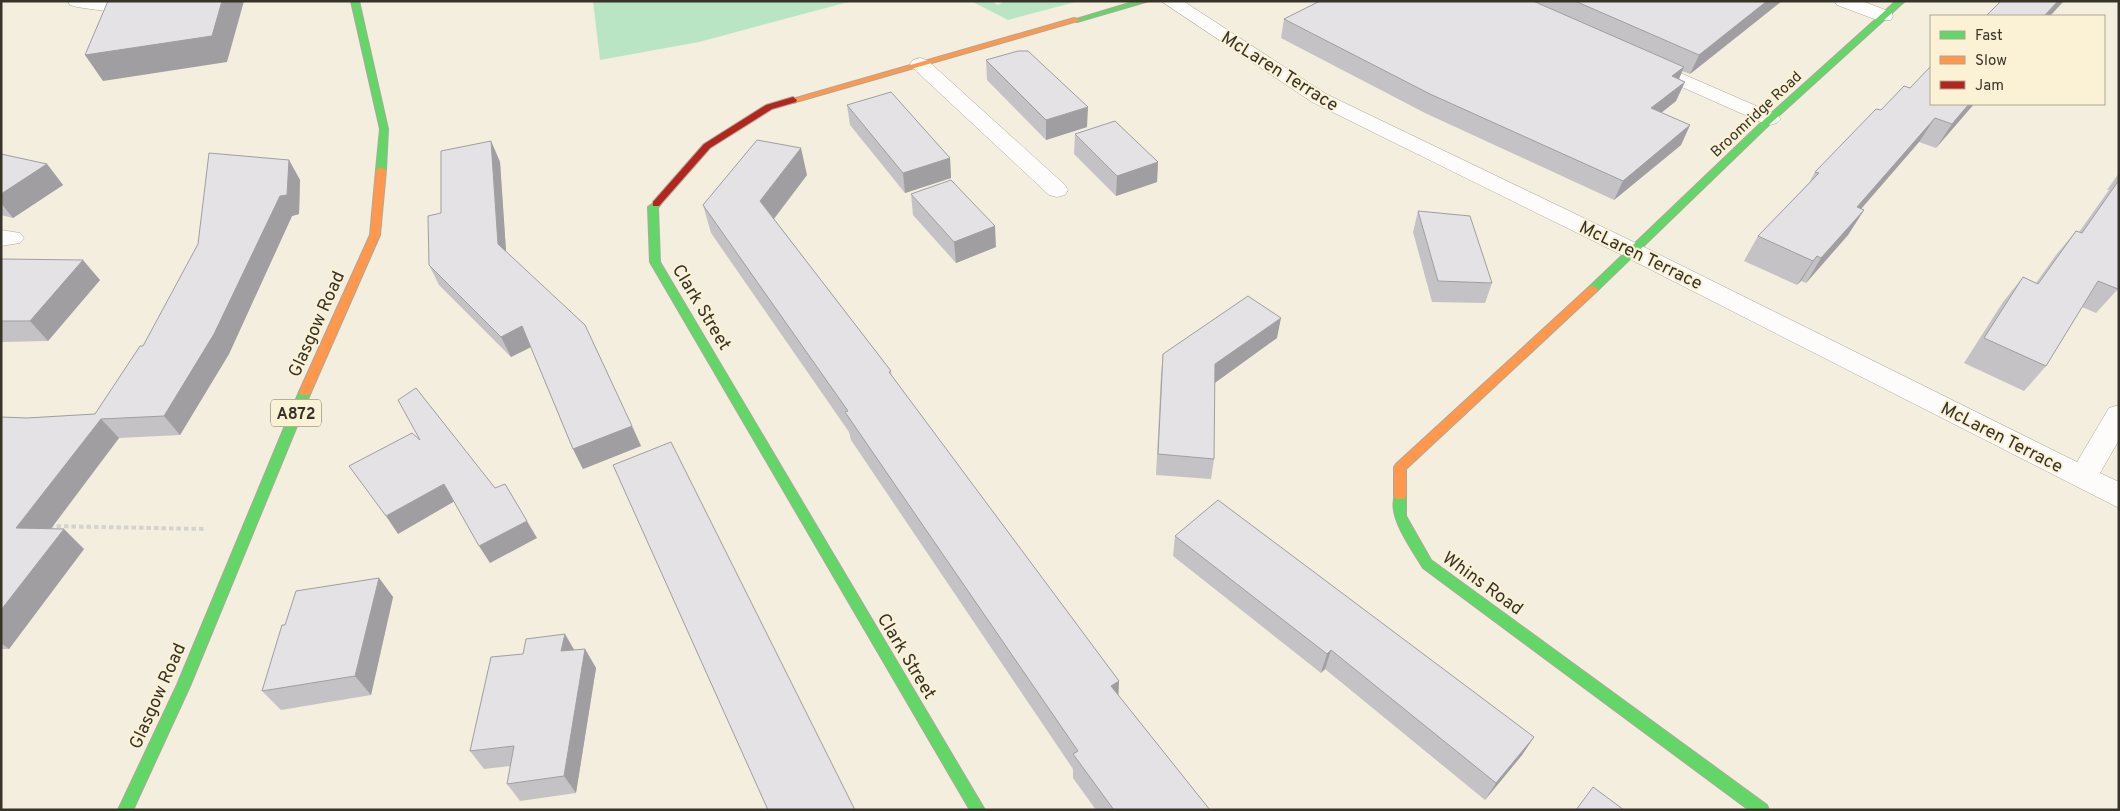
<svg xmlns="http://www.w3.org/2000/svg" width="2120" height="811" viewBox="0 0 2120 811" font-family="Overpass,sans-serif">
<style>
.green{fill:#bae5c5}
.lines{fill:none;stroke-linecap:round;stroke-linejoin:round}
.lane-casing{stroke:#aca89b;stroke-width:1}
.street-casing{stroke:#aca89b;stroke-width:1}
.fast-casing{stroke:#aca89b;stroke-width:2}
.slow-casing{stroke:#aca89b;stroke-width:2}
.jam-casing{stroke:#aca89b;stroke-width:2}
.path{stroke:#d4d3ce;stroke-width:4;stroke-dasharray:4.5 3;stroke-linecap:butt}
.lane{fill:#fdfcfa;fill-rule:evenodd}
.street{fill:#fdfcfa;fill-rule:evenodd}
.fast{fill:#63d668;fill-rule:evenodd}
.slow{fill:#ff974d;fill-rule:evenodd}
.jam{fill:#b3261e;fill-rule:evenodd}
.wall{fill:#c4c2c4}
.shaded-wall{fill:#a09ea0}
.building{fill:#e4e2e4;stroke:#a09ea0}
.labels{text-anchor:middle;stroke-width:4;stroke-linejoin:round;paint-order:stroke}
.far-street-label{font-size:15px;fill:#373328;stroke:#fbf2d6}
.shield{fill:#fbf2d6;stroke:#726c5c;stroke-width:1}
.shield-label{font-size:16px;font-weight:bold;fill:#373328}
.street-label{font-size:18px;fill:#373328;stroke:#fbf2d6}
</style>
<rect width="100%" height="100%" fill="#f3eede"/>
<g class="green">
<polygon points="593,1 852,1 699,42 600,60"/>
<polygon points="971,1 991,1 998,5 1005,1 1079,1 1008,20"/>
</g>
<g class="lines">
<g class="lane-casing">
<path id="lane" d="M68,1H184L182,5C145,15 114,13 77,7L70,5Z"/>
</g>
<g class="street-casing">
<g id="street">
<polygon points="1161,1 1183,1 1326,94 1642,246 2077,462 2109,408 2119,405 2119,440 2100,473 2119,482 2119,508 1624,256 1312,102"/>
<polygon points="1835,1 1862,1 1891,12 1893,16 1891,20 1877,20 1837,5"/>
<polygon points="920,58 927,60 1065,185 1068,190 1065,195 1057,197 1049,195 913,68 910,64 913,60"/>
<polygon points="1646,58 1777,115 1781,119 1777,123 1770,125 1763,123 1639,68 1636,64 1639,60"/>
<polygon points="1,230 20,233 24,238 20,243 1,246"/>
</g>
</g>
<g class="fast-casing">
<g id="fast">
<polygon points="351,1 359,1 388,129 386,170 381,173 376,170 380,129"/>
<polygon points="1136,1 1149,1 1077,22 1073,20"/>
<polygon points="1896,1 1905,1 1773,121 1597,291 1589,291 1588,289 1589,287 1767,117"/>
<polygon points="656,201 661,204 658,208 660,262 985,810 970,810 650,262 648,207"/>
<polygon points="305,388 311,392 190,686 133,810 118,810 177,685 299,392"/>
<path d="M1400,491L1404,493L1406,496V516L1431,560L1767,805L1769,810H1749L1423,568C1412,549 1385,514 1396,493Z"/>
</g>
</g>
<g class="slow-casing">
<g id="slow">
<polygon points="1074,18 1081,20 796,102 793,103 789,100"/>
<polygon points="381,167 386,170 380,235 311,392 309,395 301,395 299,392 370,235 376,170"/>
<polygon points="1593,286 1598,289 1597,291 1406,469 1406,496 1404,499 1396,499 1394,496 1394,467 1396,464 1589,287"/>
</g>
</g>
<g class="jam-casing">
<polygon id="jam" points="793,97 797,100 796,102 772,109 710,148 659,206 653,206 653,202 704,144 766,105"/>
</g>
<polyline class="path" points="49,526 206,529"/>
<use href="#lane" class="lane"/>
<use href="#street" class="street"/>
<use href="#fast" class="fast"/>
<use href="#slow" class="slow"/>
<use href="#jam" class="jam"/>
</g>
<g class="wall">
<polygon points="1320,1 1782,1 1690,74 1682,71 1679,79 1676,101 1661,113 1690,125 1681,145 1614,200 1425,113 1281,38 1284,19"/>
<polygon points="986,60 1087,127 1046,140 987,80"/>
<polygon points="1910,88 1974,104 1936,148 1919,142 1861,209 1864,210 1848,235 1806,283 1801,281 1797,285 1744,261 1758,236 1809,183 1815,172 1881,110"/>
<polygon points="847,105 950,158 951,178 905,193 850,125"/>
<polygon points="1075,134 1158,162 1157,182 1116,196 1074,154"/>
<polygon points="491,141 500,162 506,252 632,426 641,446 583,469 573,449 531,347 511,357 439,285 429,265"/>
<polygon points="1,154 47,164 63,185 13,218 1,215"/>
<polygon points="289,160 300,180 299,214 292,216 229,354 180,435 119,438 51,529 84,549 9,649 1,649 1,417 27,418 95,414 143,346"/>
<polygon points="2119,173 2119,287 2118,289 2096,313 2082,307 2046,366 2024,391 1964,363 2003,302 2023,277 2036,283 2056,255 2076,231 2079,232 2109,190 2107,190"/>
<polygon points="807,175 774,219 891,371 892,377 1119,681 1118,695 1210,810 1096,810 1073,778 1073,769 851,440 849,432 711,233 703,205"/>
<polygon points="911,194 996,247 956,263 913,215"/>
<polygon points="1418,211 1492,283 1485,303 1432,302 1413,232"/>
<polygon points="1,259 100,280 48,341 1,342"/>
<polygon points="1277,338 1214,383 1214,459 1211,479 1156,475 1161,374 1163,354"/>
<polygon points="1175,536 1534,737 1522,755 1485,800 1325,669 1321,673 1173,556"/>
<polygon points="379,578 393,597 371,695 281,710 262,691 285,625"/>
<polygon points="585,649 596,668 576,793 520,801 507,784 510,766 484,769 470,751 574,650"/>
</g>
<g class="shaded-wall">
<polygon points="222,1 244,1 227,62 103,81 85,55"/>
<polygon points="1767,1 1782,1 1690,74 1699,55"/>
<polygon points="2058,1 2064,1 2050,16 2044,16"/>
<polygon points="1684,67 1676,86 1672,76"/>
<polygon points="1685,82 1676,101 1642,128 1651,108"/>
<polygon points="1969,104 1974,104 1936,148 1952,124"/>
<polygon points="1088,107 1087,127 1046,140 1046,120"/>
<polygon points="1935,118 1919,142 1841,232 1857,207"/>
<polygon points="1690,125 1681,145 1614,200 1623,181"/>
<polygon points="491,141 500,162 507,265 498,244"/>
<polygon points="801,148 807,175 766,229 760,201"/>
<polygon points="950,158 951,178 905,193 903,173"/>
<polygon points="289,160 300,180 299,214 292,216 229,354 180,435 164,416"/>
<polygon points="1158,162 1157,182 1116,196 1117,176"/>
<polygon points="47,164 63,185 13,218 1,203 1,194"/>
<polygon points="1864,210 1848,235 1806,283 1821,258"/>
<polygon points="995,226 996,247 956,263 954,242"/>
<polygon points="1817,256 1801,281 1797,285 1813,261"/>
<polygon points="83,260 100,280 48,341 30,321"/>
<polygon points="1281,318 1277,338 1212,385 1215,364"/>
<polygon points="522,326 531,347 511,357 501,337"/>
<polygon points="101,419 119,438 37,547 16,528"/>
<polygon points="632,426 641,446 583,469 573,449"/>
<polygon points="444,484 455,501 398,534 386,516"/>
<polygon points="527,521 537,538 490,563 479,546"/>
<polygon points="64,529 84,549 9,649 1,643 1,610"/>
<polygon points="379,578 393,597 371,695 355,676"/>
<polygon points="565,634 576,653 561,651"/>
<polygon points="585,649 596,668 576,793 564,776"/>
<polygon points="1331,650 1325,669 1321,673 1327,654"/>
<polygon points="1119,681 1118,706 1111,686"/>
<polygon points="1534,737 1522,755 1485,800 1496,783"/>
</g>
<g class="building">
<polygon points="108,1 222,1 212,36 85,55"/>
<polygon points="1320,1 1533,1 1684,67 1672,76 1685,82 1651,108 1690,125 1623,181 1430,94 1284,19"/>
<polygon points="1575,1 1767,1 1699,55"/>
<polygon points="2001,1 2058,1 2044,16 1986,16"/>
<polygon points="1018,51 1028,51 1088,107 1046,120 986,60"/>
<polygon points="1931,66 1931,104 1969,104 1952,124 1935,118 1857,207 1864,210 1821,258 1817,256 1813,261 1758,236 1819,173 1815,172 1876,109 1881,110 1904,86 1910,88"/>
<polygon points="891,92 950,158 903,173 847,105"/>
<polygon points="1115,121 1158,162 1117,176 1075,134"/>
<polygon points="757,140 801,148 760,201 891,371 889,372 1119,681 1111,686 1210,810 1114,810 1073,754 1078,751 845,412 848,411 703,205"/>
<polygon points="491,141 498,244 585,325 632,426 573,449 522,326 501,337 429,265 428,216 441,213 441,151"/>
<polygon points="209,153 289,160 287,195 280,196 214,334 164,416 101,419 16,528 64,529 1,610 1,417 27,418 95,414 140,346 143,346 198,244"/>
<polygon points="1,154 47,164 1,194"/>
<polygon points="951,180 995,226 954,242 911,194"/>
<polygon points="2119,180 2119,287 2118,289 2098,281 2046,366 1984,338 2023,277 2038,284 2076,231 2082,233"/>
<polygon points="1418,211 1470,216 1492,283 1438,281"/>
<polygon points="1,259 83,260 30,321 1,321"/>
<polygon points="1248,296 1281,318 1215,364 1214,459 1158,454 1163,354"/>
<polygon points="416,388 495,488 505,484 527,521 479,546 444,484 386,516 349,466 412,433 420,440 398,400"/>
<polygon points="671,442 855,810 768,810 613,465"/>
<polygon points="1218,500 1534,737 1496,783 1331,650 1327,654 1175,536"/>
<polygon points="379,578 355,676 262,691 282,625 285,625 296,591"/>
<polygon points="565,634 561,651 585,649 564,776 507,784 514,746 470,751 491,657 523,654 526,639"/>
<polygon points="1593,787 1624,810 1576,810"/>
</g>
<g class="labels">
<g class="far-street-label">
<text transform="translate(1756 114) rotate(-43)" y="5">Broomridge Road</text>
</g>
<rect class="shield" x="271" y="399.5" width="50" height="27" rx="4"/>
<g class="shield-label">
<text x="296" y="419">A872</text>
</g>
<g class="street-label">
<text transform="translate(1280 71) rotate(32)" y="6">McLaren Terrace</text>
<text transform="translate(1641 255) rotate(26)" y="6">McLaren Terrace</text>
<text transform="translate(702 307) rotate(59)" y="6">Clark Street</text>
<text transform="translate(316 324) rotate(-66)" y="6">Glasgow Road</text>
<text transform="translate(2002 437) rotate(27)" y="6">McLaren Terrace</text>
<text transform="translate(1483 583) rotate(36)" y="6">Whins Road</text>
<text transform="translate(907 656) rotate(59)" y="6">Clark Street</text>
<text transform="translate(157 696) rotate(-66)" y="6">Glasgow Road</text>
</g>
</g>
<rect width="2120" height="811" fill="none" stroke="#373328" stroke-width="5"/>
<rect x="1930" y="15" width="175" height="90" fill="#fbf2d6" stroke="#ada690"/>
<rect x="1940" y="31" width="25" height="8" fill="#63d668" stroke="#ada690"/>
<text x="1975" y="40" font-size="15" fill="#373328">Fast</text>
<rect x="1940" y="56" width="25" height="8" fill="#ff974d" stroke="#ada690"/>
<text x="1975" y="65" font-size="15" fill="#373328">Slow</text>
<rect x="1940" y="81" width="25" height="8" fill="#b3261e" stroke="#ada690"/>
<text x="1975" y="90" font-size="15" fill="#373328">Jam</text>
</svg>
